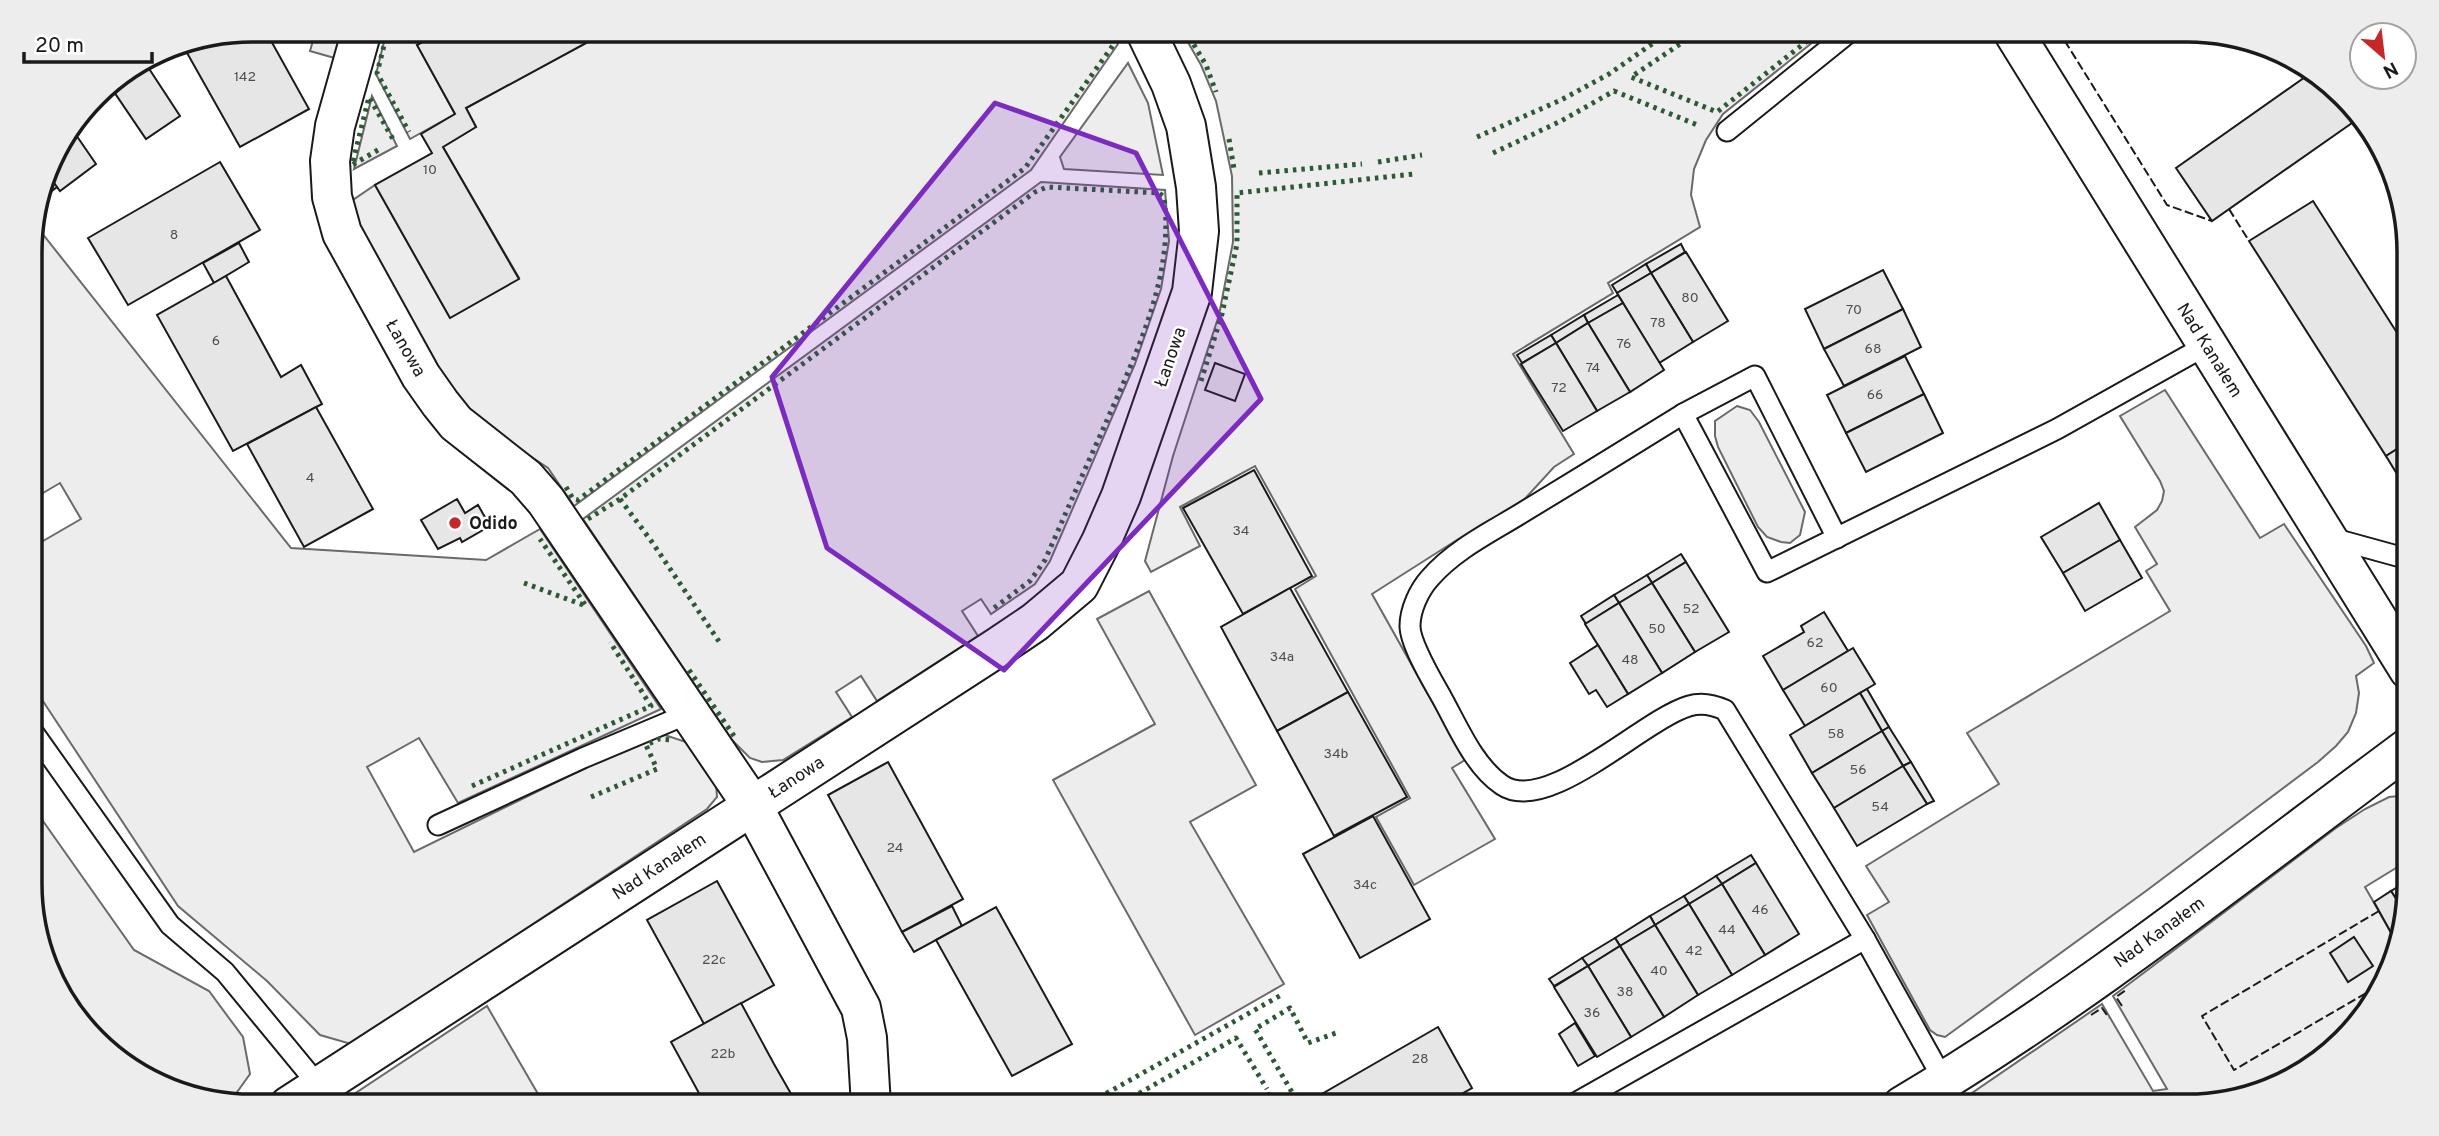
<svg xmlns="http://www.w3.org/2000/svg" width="2439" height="1136" viewBox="0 0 2439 1136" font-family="Overpass,sans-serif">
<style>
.built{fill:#ededed;stroke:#6a6a6a;stroke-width:2}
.building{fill:#e6e6e6;stroke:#1a1a1a;stroke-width:2}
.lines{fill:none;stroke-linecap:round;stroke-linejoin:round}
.lane-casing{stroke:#1a1a1a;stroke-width:23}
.street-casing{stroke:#1a1a1a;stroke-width:42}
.lane{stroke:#fff;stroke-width:19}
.street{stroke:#fff;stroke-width:38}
.hedge{stroke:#2b5a34;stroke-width:5;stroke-dasharray:3.5 5;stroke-linecap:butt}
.fence{stroke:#1a1a1a;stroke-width:2;stroke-dasharray:9 3.5;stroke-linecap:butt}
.marked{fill:#7b2cbf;fill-opacity:0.2;stroke:#7b2cbf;stroke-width:5;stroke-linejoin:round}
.poi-dot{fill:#c62828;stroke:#fff;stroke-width:2.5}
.labels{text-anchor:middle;stroke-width:5;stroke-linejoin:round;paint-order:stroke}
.number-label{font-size:14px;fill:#4d4d4d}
.street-label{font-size:18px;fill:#1a1a1a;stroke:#fff}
.poi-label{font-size:18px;font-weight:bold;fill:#1a1a1a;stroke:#fff;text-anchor:start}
.rim{fill:none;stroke:#1a1a1a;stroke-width:3.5}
</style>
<rect width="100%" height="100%" fill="#fff"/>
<g class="built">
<polygon points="316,30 346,30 338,59 310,51"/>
<polygon points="387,30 445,30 417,45 455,114 410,139 376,74"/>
<polygon points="582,30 1110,30 1118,44 1031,170 574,506 548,468 491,430 458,403 356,224 350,202 375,185 450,318 519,278 443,147 476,127 466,108 587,42"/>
<polygon points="1181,30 1828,30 1723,114 1706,140 1694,169 1691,195 1700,227 1608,283 1613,293 1513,354 1574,454 1554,467 1521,503 1482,524 1372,594 1465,760 1452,768 1495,839 1414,885 1376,817 1410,798 1295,589 1316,576 1255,466 1180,507 1200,546 1151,572 1145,561 1173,456 1219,315 1233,242 1232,176 1216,101 1201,65"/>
<polygon points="1128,63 1148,103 1163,175 1064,169 1060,157"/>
<polygon points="372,96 397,146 354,169"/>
<polygon points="1041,182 1165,190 1169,241 1161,289 1135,364 1050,561 1035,584 991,614 981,599 962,611 978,636 877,701 861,676 836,692 852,717 783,760 762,762 750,758 732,740 583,519"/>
<polygon points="34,223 291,548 486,560 540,529 661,709 458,803 419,738 367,767 414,852 626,748 665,735 689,743 716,784 717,797 707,809 351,1044 320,1035 267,981 178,906 31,683 31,548 81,519 60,483 31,500 30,237"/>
<polygon points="2165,390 2260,538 2284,524 2366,646 2374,663 2356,676 2359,693 2356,713 2348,732 2336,746 2318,762 2146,891 1945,1037 1937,1035 1930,1030 1867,915 1889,902 1866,866 1999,784 1967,733 2170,611 2146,571 2157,564 2135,527 2157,510 2162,501 2164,491 2160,481 2120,416"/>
<polygon points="1737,406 1750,410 1759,422 1805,512 1800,535 1790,543 1781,542 1767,537 1758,527 1718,447 1715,436 1715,421"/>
<polygon points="1149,591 1256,785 1190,822 1284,984 1195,1035 1053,780 1155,724 1097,619"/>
<polygon points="2409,795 2409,860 2365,887 2397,943 2392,969 2363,1019 2311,1068 2201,1106 1953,1106 2102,1004 2153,1091 2167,1089 2113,996 2336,828 2365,809 2389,797"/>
<polygon points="31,804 134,950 209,991 243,1037 250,1074 230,1102 167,1089 76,1019 32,913"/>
<polygon points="487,1006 545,1106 336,1106"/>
</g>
<g class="building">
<polygon points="252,30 265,30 309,109 240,147 182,44"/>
<polygon points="445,30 582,30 588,42 466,108 476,127 443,147 519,279 450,318 375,185 432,153 421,134 455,114 417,45"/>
<polygon points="144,61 180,116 146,139 108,83"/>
<polygon points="2308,75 2362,116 2212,221 2176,168"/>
<polygon points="74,132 96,164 60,191 47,174 53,154 65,138"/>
<polygon points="220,162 260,230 128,305 88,238"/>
<polygon points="47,174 57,187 40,200"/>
<polygon points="2313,201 2408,350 2408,442 2386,456 2249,241"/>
<polygon points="239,243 249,262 214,283 203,263"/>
<polygon points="1681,244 1685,252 1651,273 1646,264"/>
<polygon points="1686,252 1728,321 1693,342 1651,273"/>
<polygon points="1646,264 1651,273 1617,293 1612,285"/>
<polygon points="1883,270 1903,309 1824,349 1805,309"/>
<polygon points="1651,273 1693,342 1659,363 1617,293"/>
<polygon points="226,276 281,377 301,365 322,404 233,451 157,315"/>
<polygon points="1618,295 1623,303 1588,323 1584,315"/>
<polygon points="1623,303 1664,370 1630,392 1588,323"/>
<polygon points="1903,309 1921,347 1844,386 1824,349"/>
<polygon points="1584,315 1588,323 1556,343 1551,335"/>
<polygon points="1588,323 1630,392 1597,411 1556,343"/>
<polygon points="1551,335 1556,343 1522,363 1517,355"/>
<polygon points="1556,343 1597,411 1563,431 1521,364"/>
<polygon points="1905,356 1924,394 1846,433 1827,395"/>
<polygon points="1215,363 1245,374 1235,401 1205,390"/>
<polygon points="1924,394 1943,433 1866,472 1846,433"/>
<polygon points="316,407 373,509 304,547 247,444"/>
<polygon points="2408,442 2408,492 2386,456"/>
<polygon points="1254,470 1312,576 1243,614 1183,508"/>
<polygon points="457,499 465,513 478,505 490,526 462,542 460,538 438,549 421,520"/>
<polygon points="2099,503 2120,540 2063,573 2041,537"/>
<polygon points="2120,540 2142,578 2085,611 2063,573"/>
<polygon points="1681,554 1686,562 1652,583 1647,575"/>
<polygon points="1686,562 1729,632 1695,652 1652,583"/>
<polygon points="1647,575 1652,583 1619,603 1614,595"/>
<polygon points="1652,583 1695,652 1662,673 1619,603"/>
<polygon points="1290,588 1348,692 1277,731 1221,627"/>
<polygon points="1614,595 1619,603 1586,624 1581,616"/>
<polygon points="1619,603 1662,673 1628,694 1585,624"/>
<polygon points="1824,612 1848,651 1783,690 1763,656 1804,632 1801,626"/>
<polygon points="1598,645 1628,694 1607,707 1596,690 1589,694 1570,663"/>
<polygon points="1853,648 1875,684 1805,726 1783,690"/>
<polygon points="1867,689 1889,727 1882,731 1860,693"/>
<polygon points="1348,692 1407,797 1334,836 1277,731"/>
<polygon points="1860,693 1882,731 1812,773 1790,735"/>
<polygon points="1889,727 1911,762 1903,766 1882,731"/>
<polygon points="1882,731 1903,766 1834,808 1812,773"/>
<polygon points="888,762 963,899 902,932 828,795"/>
<polygon points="1911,762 1934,801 1927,804 1903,766"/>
<polygon points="1903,766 1927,804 1857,846 1834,808"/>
<polygon points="1373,816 1430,919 1360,958 1303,854"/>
<polygon points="1751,855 1756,863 1722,884 1716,876"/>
<polygon points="1756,863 1799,934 1765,955 1722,884"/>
<polygon points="1716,876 1722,884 1689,904 1684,896"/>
<polygon points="2409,880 2409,884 2404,911 2391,891"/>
<polygon points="717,881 774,985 704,1024 647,920"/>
<polygon points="1722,884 1765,955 1732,975 1689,904"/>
<polygon points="2391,891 2404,911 2399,935 2394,938 2374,902"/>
<polygon points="1684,896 1689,904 1655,925 1650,916"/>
<polygon points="1689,904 1732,975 1698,995 1655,925"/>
<polygon points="952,906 962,926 914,952 902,932"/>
<polygon points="996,907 1072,1044 1012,1076 936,940"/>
<polygon points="1650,916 1655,925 1620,946 1615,938"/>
<polygon points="1655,925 1698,995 1664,1017 1620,946"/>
<polygon points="2354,937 2373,966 2348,982 2330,953"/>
<polygon points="1615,938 1620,946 1588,966 1582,958"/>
<polygon points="1620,946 1664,1017 1631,1037 1588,966"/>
<polygon points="1582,958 1588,966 1554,986 1549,979"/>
<polygon points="1588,966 1631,1037 1597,1057 1554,987"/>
<polygon points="741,1003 774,1064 798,1106 706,1106 671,1042"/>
<polygon points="1575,1023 1595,1056 1578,1066 1559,1034"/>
<polygon points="1438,1027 1472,1088 1440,1106 1301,1106"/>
<polygon points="1269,1093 1276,1106 1246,1106"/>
</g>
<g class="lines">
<g class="lane-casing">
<g id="lane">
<polyline points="1727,131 1852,30"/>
<polyline points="1683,414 1755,376 1837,538"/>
<polyline points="2328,537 2408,559"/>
<polyline points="31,729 170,925 225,972 319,1086"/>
<polyline points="438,825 583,758 690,713"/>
<path d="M1944,1081L1865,939L1725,710C1714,705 1702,702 1689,706C1642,720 1547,816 1502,785C1474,766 1458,727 1442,698C1433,682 1410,644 1410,626C1410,610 1419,590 1430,578C1455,549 1493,531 1525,511C1578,479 1630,447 1683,414L1767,572L2057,429L2207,345"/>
<polyline points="1570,1106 1865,939"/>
</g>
</g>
<g class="street-casing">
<g id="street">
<polyline points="362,30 335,126 330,161 332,197 342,233 421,376 440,403 456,423 526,478 546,501 752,805 861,1008 867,1038 871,1106"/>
<polyline points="2012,30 2409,670"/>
<polyline points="289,1106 998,647 1035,622 1079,585 1101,542 1121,496 1192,292 1199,231 1196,187 1186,126 1171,84 1145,30"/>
<path d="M1902,1106C2080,1001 2243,870 2409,747"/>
</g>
</g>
<use href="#lane" class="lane"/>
<use href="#street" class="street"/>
<g class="hedge">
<polyline points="388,30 377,73 409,132"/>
<polyline points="1185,30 1206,65 1216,92"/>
<polyline points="1701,30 1631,77 1717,112 1821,30"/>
<polyline points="1477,137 1561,100 1609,74 1672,30"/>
<polyline points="1229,139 1234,169"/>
<polyline points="378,150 352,165 369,97 394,141"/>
<polyline points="1493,153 1561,121 1614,91 1700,126"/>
<polyline points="1378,162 1422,155"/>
<polyline points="1259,173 1362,164"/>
<polyline points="1201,381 1222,314 1237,244 1237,193 1414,174"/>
<polyline points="566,487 573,499 578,500 1025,168 1114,44 1106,30"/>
<polyline points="620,499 652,542 720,643"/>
<path d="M588,519L620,499L1035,192L1047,187L1159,193L1164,197C1175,276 1135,356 1104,427C1084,471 1065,515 1045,560L1030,581L994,608"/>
<polyline points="524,583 586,606 540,539"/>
<polyline points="689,670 734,736"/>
<polyline points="472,786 651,706 610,642"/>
<polyline points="591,797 657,769 646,745 659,739 674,740"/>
<polyline points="1296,1099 1255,1029 1290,1008 1308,1043 1336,1033"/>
<polyline points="1084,1106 1283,994"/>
<polyline points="1117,1106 1236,1038 1267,1089"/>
</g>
<g class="fence">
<polyline points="2058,30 2167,205 2212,221"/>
<polyline points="2229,209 2249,241"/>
<polyline points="2408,586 2408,589"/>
<polyline points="2379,911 2202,1016 2234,1070 2385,982"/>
<polyline points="2122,1006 2116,997 2126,990"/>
<polyline points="2091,1015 2102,1008 2109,1018"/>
</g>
</g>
<path class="marked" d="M995,103L1136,153L1261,399L1004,670L827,548L772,377Z"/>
<circle class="poi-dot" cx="455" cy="523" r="7"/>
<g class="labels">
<g class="number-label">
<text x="245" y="81">142</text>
<text x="430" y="174">10</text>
<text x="174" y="239">8</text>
<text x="1690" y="302">80</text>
<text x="1854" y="314">70</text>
<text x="1658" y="327">78</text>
<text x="216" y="345">6</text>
<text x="1624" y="348">76</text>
<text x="1873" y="353">68</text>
<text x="1593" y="372">74</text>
<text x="1559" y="392">72</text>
<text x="1875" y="399">66</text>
<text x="310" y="482">4</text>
<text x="1241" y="535">34</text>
<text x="1691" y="613">52</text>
<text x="1657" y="633">50</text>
<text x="1815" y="647">62</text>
<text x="1282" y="661">34a</text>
<text x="1630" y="664">48</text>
<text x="1829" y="692">60</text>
<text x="1836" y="738">58</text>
<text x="1336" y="758">34b</text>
<text x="1858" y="774">56</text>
<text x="1880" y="811">54</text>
<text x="895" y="852">24</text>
<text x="1365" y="889">34c</text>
<text x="1760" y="914">46</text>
<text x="1727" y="934">44</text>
<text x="1694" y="955">42</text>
<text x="714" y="964">22c</text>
<text x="1659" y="975">40</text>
<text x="1625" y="996">38</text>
<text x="1592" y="1017">36</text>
<text x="723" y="1058">22b</text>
<text x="1420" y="1063">28</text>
</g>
<g class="street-label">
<text transform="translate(406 348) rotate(60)" y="6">Łanowa</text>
<text transform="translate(2210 350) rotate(58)" y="6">Nad Kanałem</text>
<text transform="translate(1170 357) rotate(-71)" y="6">Łanowa</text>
<text transform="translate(796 777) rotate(-33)" y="6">Łanowa</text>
<text transform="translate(659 866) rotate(-33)" y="6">Nad Kanałem</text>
<text transform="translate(2159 932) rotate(-36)" y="6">Nad Kanałem</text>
</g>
<g class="poi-label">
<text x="469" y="529">Odido</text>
</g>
</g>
<path d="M0 0H2439V1136H0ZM252 42H2187A210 210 0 0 1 2397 252V884A210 210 0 0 1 2187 1094H252A210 210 0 0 1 42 884V252A210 210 0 0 1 252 42Z" fill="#ededed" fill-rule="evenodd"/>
<path class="rim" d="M252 42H2187A210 210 0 0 1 2397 252V884A210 210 0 0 1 2187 1094H252A210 210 0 0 1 42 884V252A210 210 0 0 1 252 42Z"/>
<g transform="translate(2383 56) rotate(152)"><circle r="33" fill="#ffffff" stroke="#a3a3a3" stroke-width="2"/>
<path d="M0-5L12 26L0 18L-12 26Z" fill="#c62828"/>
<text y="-10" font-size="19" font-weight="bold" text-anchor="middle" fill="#1a1a1a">N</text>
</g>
<path d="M24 52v10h128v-10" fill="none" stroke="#1a1a1a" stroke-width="3.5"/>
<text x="35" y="52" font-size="21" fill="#1a1a1a" stroke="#ffffff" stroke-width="5" paint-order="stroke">20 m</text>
</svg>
